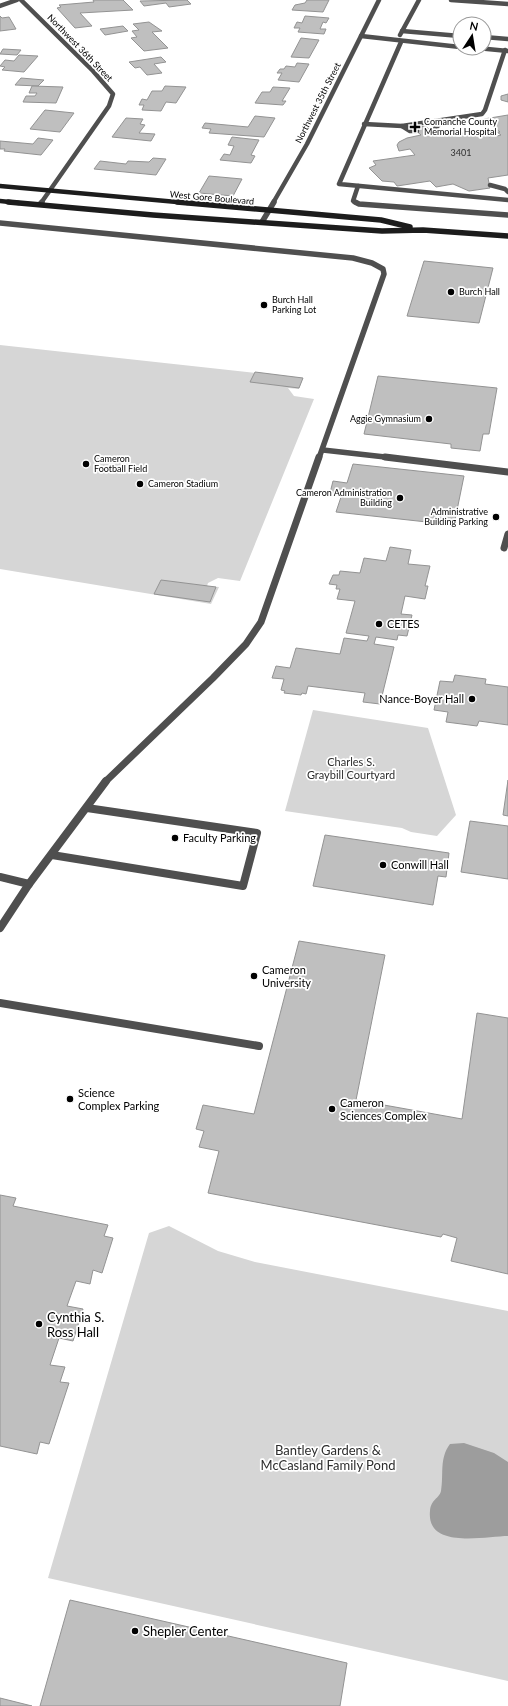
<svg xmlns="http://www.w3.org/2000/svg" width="508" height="1706" viewBox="0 0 508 1706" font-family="Lato,sans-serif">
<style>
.green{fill:#d6d6d6}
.water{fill:#9d9d9d}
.building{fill:#bfbfbf;stroke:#939393}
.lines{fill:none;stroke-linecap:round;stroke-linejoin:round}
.lane-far3{stroke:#4f4f4f;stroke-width:4.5}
.lane-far2{stroke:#4f4f4f;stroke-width:5.5}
.lane-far1{stroke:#4f4f4f;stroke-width:7}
.lane{stroke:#4f4f4f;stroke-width:8}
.street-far1{stroke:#4f4f4f;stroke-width:4.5}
.street{stroke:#4f4f4f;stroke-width:5.5}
.secondary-far1{stroke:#1c1c1c;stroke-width:4.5}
.secondary{stroke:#1c1c1c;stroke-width:5.5}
.poi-dot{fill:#000;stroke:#fff;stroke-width:1.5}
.labels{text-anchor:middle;stroke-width:3.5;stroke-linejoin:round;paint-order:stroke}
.far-street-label{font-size:9px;fill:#000;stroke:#fff}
.far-poi-label{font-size:9px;fill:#000;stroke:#fff;text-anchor:start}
.number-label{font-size:9px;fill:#303030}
.poi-label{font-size:11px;fill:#000;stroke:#fff;text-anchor:start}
.park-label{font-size:11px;fill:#2d2d2d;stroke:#fff}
.near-poi-label{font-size:13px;fill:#000;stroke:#fff;text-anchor:start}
.near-park-label{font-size:13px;fill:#2d2d2d;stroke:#fff}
</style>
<rect width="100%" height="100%" fill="#fff"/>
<g class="green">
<polygon points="0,345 303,378 299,389 288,388 294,396 314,399 240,581 218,578 208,583 207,586 219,587 211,604 0,569"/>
<polygon points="313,710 428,728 456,815 437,836 411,832 402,828 285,811"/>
<polygon points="169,1226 218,1251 255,1262 508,1311 508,1681 48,1578 149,1233"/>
</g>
<path class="water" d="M464,1443L494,1453L508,1462V1536C486,1536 426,1550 430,1511C431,1499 439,1499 441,1491C444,1473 439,1459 450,1444Z"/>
<g class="building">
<polygon points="93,0 123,0 133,10 80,13 92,26 75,28 57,8 61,7 59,5 94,2"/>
<polygon points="187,0 191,4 169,7 166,3 144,6 140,1"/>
<polygon points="307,0 329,0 323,12 292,10 295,5 305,3"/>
<polygon points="0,16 2,18 9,17 16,29 0,31"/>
<polygon points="305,16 329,18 326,23 323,22 320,29 326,29 324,34 298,32 300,28 294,28 297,22 302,23"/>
<polygon points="149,22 162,31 152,32 168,48 144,51 131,38 137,37 132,31 139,30 133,24"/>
<polygon points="123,26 128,31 105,35 100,29"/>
<polygon points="301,38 319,40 309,58 291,57"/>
<polygon points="3,49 21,50 17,55 0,54"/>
<polygon points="19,55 38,56 24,72 2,70 5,67 0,66 5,60 14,61"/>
<polygon points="161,57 166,62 154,64 162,73 147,75 140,67 135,68 129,62"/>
<polygon points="297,63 309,64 299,82 278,80 282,73 277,73 280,69 284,69 286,66 295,67"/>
<polygon points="21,78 44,80 38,86 15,85"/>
<polygon points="32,86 63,87 56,103 23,102 26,96 35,96 37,93 29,93"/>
<polygon points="165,86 186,87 176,103 166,102 161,111 142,110 144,105 139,105 142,99 147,100 152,91 162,91"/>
<polygon points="273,87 290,88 282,101 286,101 283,105 255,103 262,92 270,92"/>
<polygon points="508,94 508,102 501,100 501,96"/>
<polygon points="45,110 74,113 60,132 30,129"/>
<polygon points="508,115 508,175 488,178 490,188 469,191 453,184 436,187 430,181 397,186 394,182 382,181 369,168 376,165 373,161 415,155 410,149 399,151 397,145 399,142 407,138 421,135 413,128 426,126 433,133 440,132 442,135 474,132 477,135 486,134 489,137 492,136 489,133 493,133 497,136 501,135 497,132 500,132 484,119"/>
<polygon points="255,116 275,118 264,137 209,133 211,129 202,128 205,123 248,127"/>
<polygon points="126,118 143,119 140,124 145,125 139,133 155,134 151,141 112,137"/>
<polygon points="232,137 259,140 251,155 255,156 251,163 220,160 224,154 230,155 234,146 228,145"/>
<polygon points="38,138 53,140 41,155 4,151 5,149 0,149 0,141 33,144"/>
<polygon points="153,158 166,159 156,175 94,169 100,161 126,164 128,161 149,162"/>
<polygon points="209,176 242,179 233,196 199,193"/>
<polygon points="424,261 493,268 479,323 407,316"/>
<polygon points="255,372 303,378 299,388 250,382"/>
<polygon points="378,376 497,388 489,434 483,434 480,451 451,448 451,444 364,434"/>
<polygon points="353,464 464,476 454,525 336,512 342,494 330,493 333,481 347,483"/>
<polygon points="390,547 411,550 408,564 430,566 425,586 428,586 425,599 405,596 401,614 412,615 407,636 398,635 397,640 376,637 374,644 394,647 380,704 363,702 365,693 308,686 306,694 302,693 301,695 284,693 285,691 281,690 284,679 272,678 276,666 290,668 296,648 340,654 344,638 367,641 369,636 346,633 355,601 337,599 340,589 336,589 337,585 329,584 333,575 339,575 340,571 360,573 364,558 386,561"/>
<polygon points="161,580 216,587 210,602 154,594"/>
<polygon points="455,675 486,679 485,684 508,687 508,725 479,721 477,726 446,722 448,712 434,710 440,681 453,682"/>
<polygon points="508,780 508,816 503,815"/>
<polygon points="470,821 508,826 508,879 461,872"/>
<polygon points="325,835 449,853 446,877 438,876 433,905 313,886"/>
<polygon points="299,941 385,955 356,1100 462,1119 477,1013 508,1018 508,1274 451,1261 457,1238 443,1234 441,1237 208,1193 219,1151 199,1147 204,1131 196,1129 203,1105 254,1114"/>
<polygon points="0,1195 16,1198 13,1206 108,1225 104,1236 113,1238 102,1273 93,1270 90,1284 76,1281 67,1306 83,1309 73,1341 59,1338 50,1365 65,1367 60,1382 69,1383 49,1444 40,1442 37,1454 0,1446"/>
<polygon points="70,1600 347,1663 340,1706 40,1706"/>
<polygon points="0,1698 32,1706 0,1706"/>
</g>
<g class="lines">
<g class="lane-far3">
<polyline points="451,0 508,4"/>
<polyline points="0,6 17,0"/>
<polyline points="402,31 460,36"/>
<polyline points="400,35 419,0"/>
<polyline points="361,36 460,47"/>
<polyline points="484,37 508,39"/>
<polyline points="401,42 339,184 508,200"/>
<polyline points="477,48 508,51"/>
<polyline points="364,124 402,126 482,114 485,110 505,50"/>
<polyline points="402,126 410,131 417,131"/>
<polyline points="430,130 436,128 442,121"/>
<polyline points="490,185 505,189 508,192"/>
<polyline points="357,203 353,201 358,186"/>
</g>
<g class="lane-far2">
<polyline points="355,202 359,204 508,215"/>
<polyline points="0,223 353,258 372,263 383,269 384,274 319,458"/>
<polyline points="323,450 394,458"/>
</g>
<g class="lane-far1">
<polyline points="385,457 508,472"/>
<polyline points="504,548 508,534"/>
<polyline points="105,782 213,678 246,644 261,622 319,457"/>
</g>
<g class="lane">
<polyline points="52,855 243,886 257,833 87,808"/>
<polyline points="0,877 29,884"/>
<polyline points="0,928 29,884 106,781"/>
<polyline points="0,1003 259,1046"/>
</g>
<g class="street-far1">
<polyline points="21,0 93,71 113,94 109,106 41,203"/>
<polyline points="273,203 307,144 379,0"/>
</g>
<g class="street">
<polyline points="40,204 42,202"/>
<polyline points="262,222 274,202"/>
</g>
<g class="secondary-far1">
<polyline points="0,186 188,203"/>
<polyline points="0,201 19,203"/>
</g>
<g class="secondary">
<polyline points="8,202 153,215 382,231 423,230 508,236"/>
<polyline points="177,202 381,220 410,227"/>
</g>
</g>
<g class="poi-dot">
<path d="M413 121h4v4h4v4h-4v4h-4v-4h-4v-4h4z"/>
<circle cx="451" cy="292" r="4"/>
<circle cx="264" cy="305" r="4"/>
<circle cx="429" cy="419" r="4"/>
<circle cx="86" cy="464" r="4"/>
<circle cx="140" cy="484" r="4"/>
<circle cx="400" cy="498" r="4"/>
<circle cx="496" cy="517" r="4"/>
<circle cx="379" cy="624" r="4"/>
<circle cx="472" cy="699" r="4"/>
<circle cx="175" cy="838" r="4"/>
<circle cx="383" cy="865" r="4"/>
<circle cx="254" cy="976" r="4"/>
<circle cx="70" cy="1099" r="4"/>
<circle cx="332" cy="1109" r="4"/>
<circle cx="39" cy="1324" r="4"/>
<circle cx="135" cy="1631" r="4"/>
</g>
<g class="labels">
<g class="far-street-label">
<text transform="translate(80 48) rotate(46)" y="3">Northwest 36th Street</text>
<text transform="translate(318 103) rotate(-63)" y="3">Northwest 35th Street</text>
<text transform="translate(212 198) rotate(5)" y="3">West Gore Boulevard</text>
</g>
<g class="far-poi-label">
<text x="424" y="125">Comanche County<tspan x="424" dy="10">Memorial Hospital</tspan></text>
<text x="459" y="295">Burch Hall</text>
<text x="272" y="303">Burch Hall<tspan x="272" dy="10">Parking Lot</tspan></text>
<text x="421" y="422" text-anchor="end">Aggie Gymnasium</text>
<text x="94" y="462">Cameron<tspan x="94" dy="10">Football Field</tspan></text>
<text x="148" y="487">Cameron Stadium</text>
<text x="392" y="496" text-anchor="end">Cameron Administration<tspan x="392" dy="10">Building</tspan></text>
<text x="488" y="515" text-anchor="end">Administrative<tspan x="488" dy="10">Building Parking</tspan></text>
</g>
<g class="number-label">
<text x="461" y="156">3401</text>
</g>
<g class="poi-label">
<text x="387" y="628">CETES</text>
<text x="464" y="703" text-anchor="end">Nance-Boyer Hall</text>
<text x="183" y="842">Faculty Parking</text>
<text x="391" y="869">Conwill Hall</text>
<text x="262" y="974">Cameron<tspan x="262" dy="13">University</tspan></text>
<text x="78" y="1097">Science<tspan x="78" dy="13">Complex Parking</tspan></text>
<text x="340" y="1107">Cameron<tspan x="340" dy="13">Sciences Complex</tspan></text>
</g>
<g class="park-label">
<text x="351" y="766">Charles S.<tspan x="351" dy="13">Graybill Courtyard</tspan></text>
</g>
<g class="near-poi-label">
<text x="47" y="1322">Cynthia S.<tspan x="47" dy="15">Ross Hall</tspan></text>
<text x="143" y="1636">Shepler Center</text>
</g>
<g class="near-park-label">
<text x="328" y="1455">Bantley Gardens &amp;<tspan x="328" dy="15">McCasland Family Pond</tspan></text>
</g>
</g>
<g transform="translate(472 36) rotate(12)"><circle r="19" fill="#ffffff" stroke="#999999"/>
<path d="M0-3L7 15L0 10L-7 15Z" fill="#000000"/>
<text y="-6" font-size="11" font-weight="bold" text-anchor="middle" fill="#000000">N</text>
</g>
</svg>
